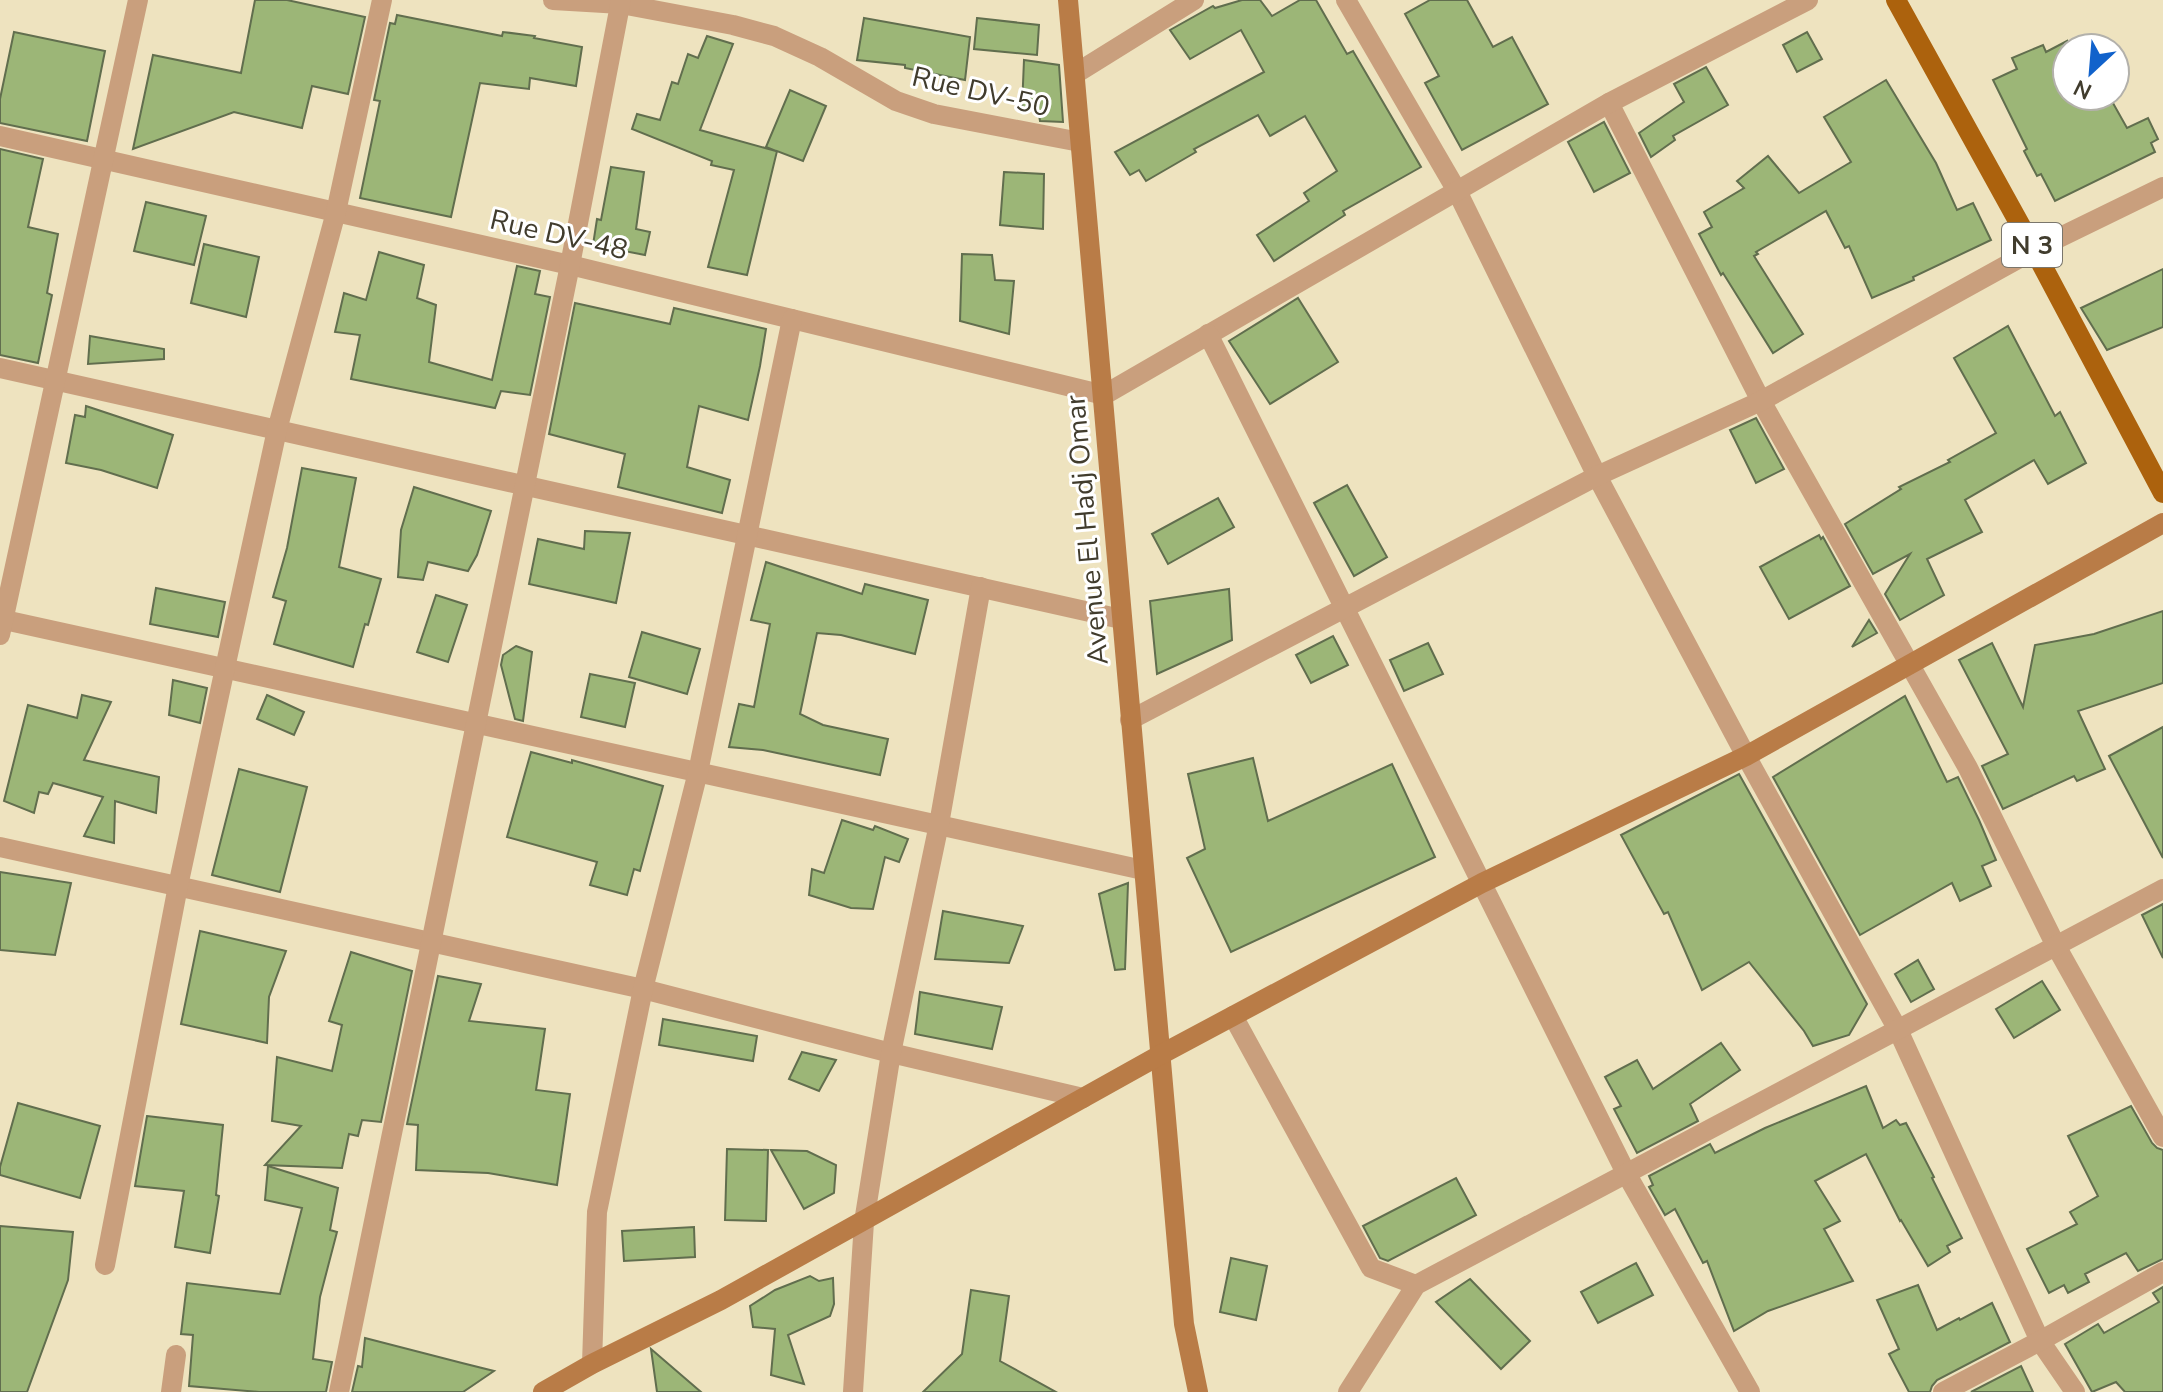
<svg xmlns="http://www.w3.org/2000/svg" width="2163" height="1392" viewBox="0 0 2163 1392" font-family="'Nunito Sans',sans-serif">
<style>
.building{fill:#9cb677;stroke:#616e4e;stroke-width:2}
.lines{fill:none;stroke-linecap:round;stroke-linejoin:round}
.street{stroke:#c99f7d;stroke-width:20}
.secondary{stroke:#b97c47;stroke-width:20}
.primary{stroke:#ac620d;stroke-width:20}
.labels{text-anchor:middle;stroke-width:6;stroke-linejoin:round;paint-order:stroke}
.shield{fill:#fff;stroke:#7a766c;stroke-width:2}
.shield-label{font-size:26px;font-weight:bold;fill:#413c2d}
.street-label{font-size:28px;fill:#413c2d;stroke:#fff}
</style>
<rect width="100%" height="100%" fill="#eee3bf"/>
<g class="building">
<polygon points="255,0 287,0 365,17 348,94 312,86 302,128 234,112 133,149 153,55 241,73"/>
<polygon points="1242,0 1260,0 1272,16 1300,0 1316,0 1347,54 1353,51 1421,167 1343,211 1345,215 1274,261 1257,235 1309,201 1304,193 1337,171 1305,116 1270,136 1258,115 1194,149 1196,152 1146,181 1139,170 1130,175 1115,152 1264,72 1241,30 1190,59 1170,30 1213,6 1215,8"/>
<polygon points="1430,0 1467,0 1493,47 1512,37 1548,104 1462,150 1425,83 1439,76 1405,14"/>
<polygon points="397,15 502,36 503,32 535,36 534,38 582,47 576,86 530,78 529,89 480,83 451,217 360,198 380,101 374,100 390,23 395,24"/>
<polygon points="864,18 970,37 965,80 905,68 905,65 857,60"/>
<polygon points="977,18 1039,25 1037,55 974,49"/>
<polygon points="14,32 105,51 87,141 0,123 0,99"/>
<polygon points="1807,32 1822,59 1797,72 1783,45"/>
<polygon points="707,36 733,44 700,130 776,151 766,147 790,90 826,106 803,161 777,151 747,275 708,267 734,170 711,165 712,161 632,129 637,114 660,120 672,82 678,84 688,54 698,58"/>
<polygon points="2067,41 2067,96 2109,96 2127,128 2148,118 2158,139 2151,143 2155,152 2055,201 2041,174 2037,176 2024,151 2027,149 1993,80 2017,69 2012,58 2043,45 2046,52"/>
<polygon points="1024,60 1059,65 1063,122 1040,121 1038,109 1022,108"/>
<polygon points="1706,67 1728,105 1673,136 1675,140 1651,157 1639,133 1684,102 1674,84"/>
<polygon points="1886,80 1936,163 1957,210 1973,203 1991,240 1913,277 1914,280 1872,298 1849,246 1845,248 1826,211 1756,252 1758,254 1754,256 1803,334 1773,353 1723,273 1721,275 1699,234 1712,227 1704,212 1744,188 1737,181 1768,156 1799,193 1851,162 1824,117"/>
<polygon points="1604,122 1630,173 1594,192 1568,142"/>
<polygon points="0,149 43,159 28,227 58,234 47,293 52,295 38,363 0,355"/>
<polygon points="611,167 644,172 636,229 650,232 645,255 593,245 597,219 601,220"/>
<polygon points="1004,172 1044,174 1043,229 1000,225"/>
<polygon points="146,202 206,216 194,265 134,251"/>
<polygon points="204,244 259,257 246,317 191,303"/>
<polygon points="379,252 424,265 417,298 436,305 429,362 492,380 517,266 540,271 535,294 550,297 530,395 501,391 495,408 351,379 360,335 335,332 344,293 366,300"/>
<polygon points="962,254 992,255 995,280 1014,281 1009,334 960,321"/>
<polygon points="2163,269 2163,327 2107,350 2081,308"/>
<polygon points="1298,298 1338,362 1270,404 1229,341"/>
<polygon points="575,303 670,324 674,308 766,329 760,366 748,420 699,406 687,467 730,480 722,513 618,487 625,454 549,434"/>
<polygon points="2008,326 2055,416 2060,412 2086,463 2048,484 2034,460 1965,500 1982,532 1927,559 1944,595 1900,620 1885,594 1910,554 1873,574 1845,524 1901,489 1899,487 1950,462 1948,460 1996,433 1954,358"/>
<polygon points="90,336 164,349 164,359 88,364"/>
<polygon points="86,406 173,435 157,488 101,470 66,463 75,415 85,417"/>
<polygon points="1756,418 1784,469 1756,483 1730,430"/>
<polygon points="302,468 356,478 339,567 381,579 368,625 365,624 353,667 274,644 286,601 273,597 287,548"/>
<polygon points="1347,485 1387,557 1354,576 1314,503"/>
<polygon points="414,487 491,511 477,555 468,571 428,562 423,580 398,577 401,530"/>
<polygon points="1218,498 1234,527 1168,564 1152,534"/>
<polygon points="585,531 630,533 616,603 529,584 538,539 584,549"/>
<polygon points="1819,535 1821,539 1823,537 1850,586 1789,619 1760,567"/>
<polygon points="766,562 862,594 865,584 928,600 915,654 841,635 817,633 800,714 823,725 888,739 880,775 763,750 729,747 739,704 754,707 770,624 751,620"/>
<polygon points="156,588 225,602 218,637 150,624"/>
<polygon points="1229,589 1232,640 1157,674 1150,601"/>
<polygon points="436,595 467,605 448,662 417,652"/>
<polygon points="2163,611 2163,683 2078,711 2105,769 2077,781 2074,776 2003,809 1982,766 2008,754 1959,660 1992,643 2023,707 2035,645 2094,634"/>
<polygon points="1869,620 1877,633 1852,647"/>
<polygon points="642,632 700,649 687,694 629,677"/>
<polygon points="1333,636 1348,665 1311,683 1296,655"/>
<polygon points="1428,643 1443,674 1404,691 1390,660"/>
<polygon points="516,646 532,652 523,721 515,719 501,665 503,655"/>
<polygon points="590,674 635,683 625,727 581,717"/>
<polygon points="173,680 207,688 200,723 169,715"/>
<polygon points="82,695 111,702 84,760 159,777 156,813 115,801 114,843 84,836 103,797 53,783 48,794 39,792 34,813 4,801 28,705 77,718"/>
<polygon points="267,695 304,712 294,735 257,719"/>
<polygon points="1905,696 1947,782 1958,777 1979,820 1996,860 1982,866 1991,886 1960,901 1952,883 1860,935 1773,777"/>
<polygon points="2163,727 2163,858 2109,756"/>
<polygon points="531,752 572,763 572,760 663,786 640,871 634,869 627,895 590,885 597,862 507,837"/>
<polygon points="1253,758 1268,821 1392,764 1435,857 1231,952 1187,858 1205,849 1188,774"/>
<polygon points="239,769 307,787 280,892 212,875"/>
<polygon points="1739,774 1867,1004 1849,1035 1813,1046 1804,1031 1749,962 1702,990 1668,912 1664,914 1621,835"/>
<polygon points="842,820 873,830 875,826 908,839 899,862 885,857 873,909 851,908 809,895 812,869 824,873"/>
<polygon points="0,872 71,883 55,955 0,950"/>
<polygon points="1128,883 1125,969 1115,970 1099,894"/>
<polygon points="2163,904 2163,958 2142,915"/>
<polygon points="943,911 1023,926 1009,963 935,959"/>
<polygon points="200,931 286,951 269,997 267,1043 181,1024"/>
<polygon points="351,952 412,971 381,1122 362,1120 358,1136 349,1134 342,1168 265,1165 301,1126 272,1121 277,1057 332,1071 342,1025 329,1021"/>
<polygon points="1918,960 1934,989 1911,1002 1895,974"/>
<polygon points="438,976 481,984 469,1021 545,1029 536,1090 570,1094 557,1185 488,1173 416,1170 418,1125 407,1124"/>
<polygon points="2042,981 2060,1010 2014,1038 1996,1009"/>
<polygon points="920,992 1002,1007 992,1049 915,1034"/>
<polygon points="663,1019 757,1036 753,1061 659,1045"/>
<polygon points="1721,1043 1740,1070 1690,1104 1698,1121 1637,1153 1614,1109 1621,1106 1605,1077 1637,1060 1653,1089"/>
<polygon points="802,1052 836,1060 819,1091 789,1079"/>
<polygon points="1866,1086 1883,1128 1896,1120 1900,1125 1906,1123 1934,1177 1932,1178 1962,1238 1947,1246 1950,1252 1928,1266 1901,1220 1900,1221 1866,1154 1815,1181 1840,1221 1824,1229 1853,1281 1768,1311 1734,1331 1707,1261 1703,1263 1675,1209 1665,1215 1649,1187 1653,1185 1649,1176 1710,1144 1715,1153 1765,1128"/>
<polygon points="18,1103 100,1126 80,1198 0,1175 0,1167"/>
<polygon points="2131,1106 2152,1143 2157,1148 2163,1150 2163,1259 2138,1271 2126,1253 2085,1274 2089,1282 2068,1293 2064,1285 2049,1293 2027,1249 2077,1224 2070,1212 2098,1196 2068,1136"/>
<polygon points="147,1116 223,1125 216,1195 219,1196 210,1253 175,1247 184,1191 135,1186"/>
<polygon points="727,1149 768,1150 766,1221 725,1220"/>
<polygon points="771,1150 807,1151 836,1165 834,1193 804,1209"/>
<polygon points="268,1166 338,1188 330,1230 337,1232 320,1297 313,1359 332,1362 326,1392 259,1392 189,1386 193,1335 181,1334 187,1283 280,1294 302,1208 265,1200"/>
<polygon points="1456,1178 1476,1215 1388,1261 1380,1258 1363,1226"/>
<polygon points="0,1226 73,1232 68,1280 27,1392 0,1392"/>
<polygon points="694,1227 695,1257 624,1261 622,1231"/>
<polygon points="1231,1258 1267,1266 1256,1320 1220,1312"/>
<polygon points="1636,1263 1653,1295 1598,1323 1581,1292"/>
<polygon points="810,1276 819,1281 833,1278 834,1304 830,1316 788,1335 804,1384 771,1375 775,1329 753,1327 750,1306 775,1290"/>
<polygon points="1470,1279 1530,1341 1501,1369 1436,1302"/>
<polygon points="1918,1285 1937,1330 1959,1318 1960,1320 1992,1303 2010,1342 1937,1380 1932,1386 1930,1392 1909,1392 1889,1354 1899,1349 1877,1300"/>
<polygon points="2163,1287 2163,1392 2125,1392 2116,1382 2092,1392 2065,1344 2098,1324 2104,1333 2159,1302 2153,1293"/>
<polygon points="971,1290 1009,1296 1000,1361 1056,1392 923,1392 962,1354"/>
<polygon points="365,1338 462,1363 494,1371 463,1392 352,1392 358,1366 362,1367"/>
<polygon points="651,1349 701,1392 657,1392"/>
<polygon points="2021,1366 2033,1392 1971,1392"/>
</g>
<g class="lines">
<g class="street">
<polyline points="553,0 621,4 733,25 774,36 820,57 896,101 934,114 1080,142"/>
<polyline points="1346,0 1457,191 1597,476 1746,756 1898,1030 2040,1341 2075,1392"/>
<polyline points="1075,74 1194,0"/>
<polyline points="1609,103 1761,401 1968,768 2056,946 2163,1137"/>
<polyline points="0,136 570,265 1104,395 1609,103 1808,0"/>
<polyline points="1208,334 1626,1173 1750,1392"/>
<polyline points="0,368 1121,619"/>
<polyline points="0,619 1143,870"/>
<polyline points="0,635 138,0"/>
<polyline points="1130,720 1597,476 1761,401 2034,250 2163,187"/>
<polyline points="0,847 643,989 891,1053 1083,1098"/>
<polyline points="1233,1016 1371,1268 1416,1285"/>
<polyline points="105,1265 178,886 225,668 277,430 336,212 382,0"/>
<polyline points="592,1364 597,1212 643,989 698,772 792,319"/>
<polyline points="171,1392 176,1355"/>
<polyline points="339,1392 570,265 621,0"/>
<polyline points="853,1392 864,1222 891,1053 939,824 981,587"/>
<polyline points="1348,1392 1416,1285 2163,889"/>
<polyline points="1943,1392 2040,1341 2163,1272"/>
</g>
<g class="secondary">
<polyline points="1068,0 1184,1324 1198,1392"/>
<polyline points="543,1392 592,1364 721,1300 1160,1055 1482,883 1746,756 2163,523"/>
</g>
<polyline class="primary" points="1896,0 2034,250 2163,493"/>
</g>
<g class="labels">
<rect class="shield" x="2002" y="223" width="60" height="44" rx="6"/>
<g class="shield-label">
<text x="2032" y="254">N 3</text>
</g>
<g class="street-label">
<text transform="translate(981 91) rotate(13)" y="10">Rue DV-50</text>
<text transform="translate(559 234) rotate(13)" y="10">Rue DV-48</text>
<text transform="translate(1086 530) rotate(-95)" y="10">Avenue El Hadj Omar</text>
</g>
</g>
<g transform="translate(2091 72) rotate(206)"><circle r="38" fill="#ffffff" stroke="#b3b1ab" stroke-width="2"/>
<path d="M0-6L14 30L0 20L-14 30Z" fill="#1162cb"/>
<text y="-12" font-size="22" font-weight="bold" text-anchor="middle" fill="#413c2d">N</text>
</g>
</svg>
